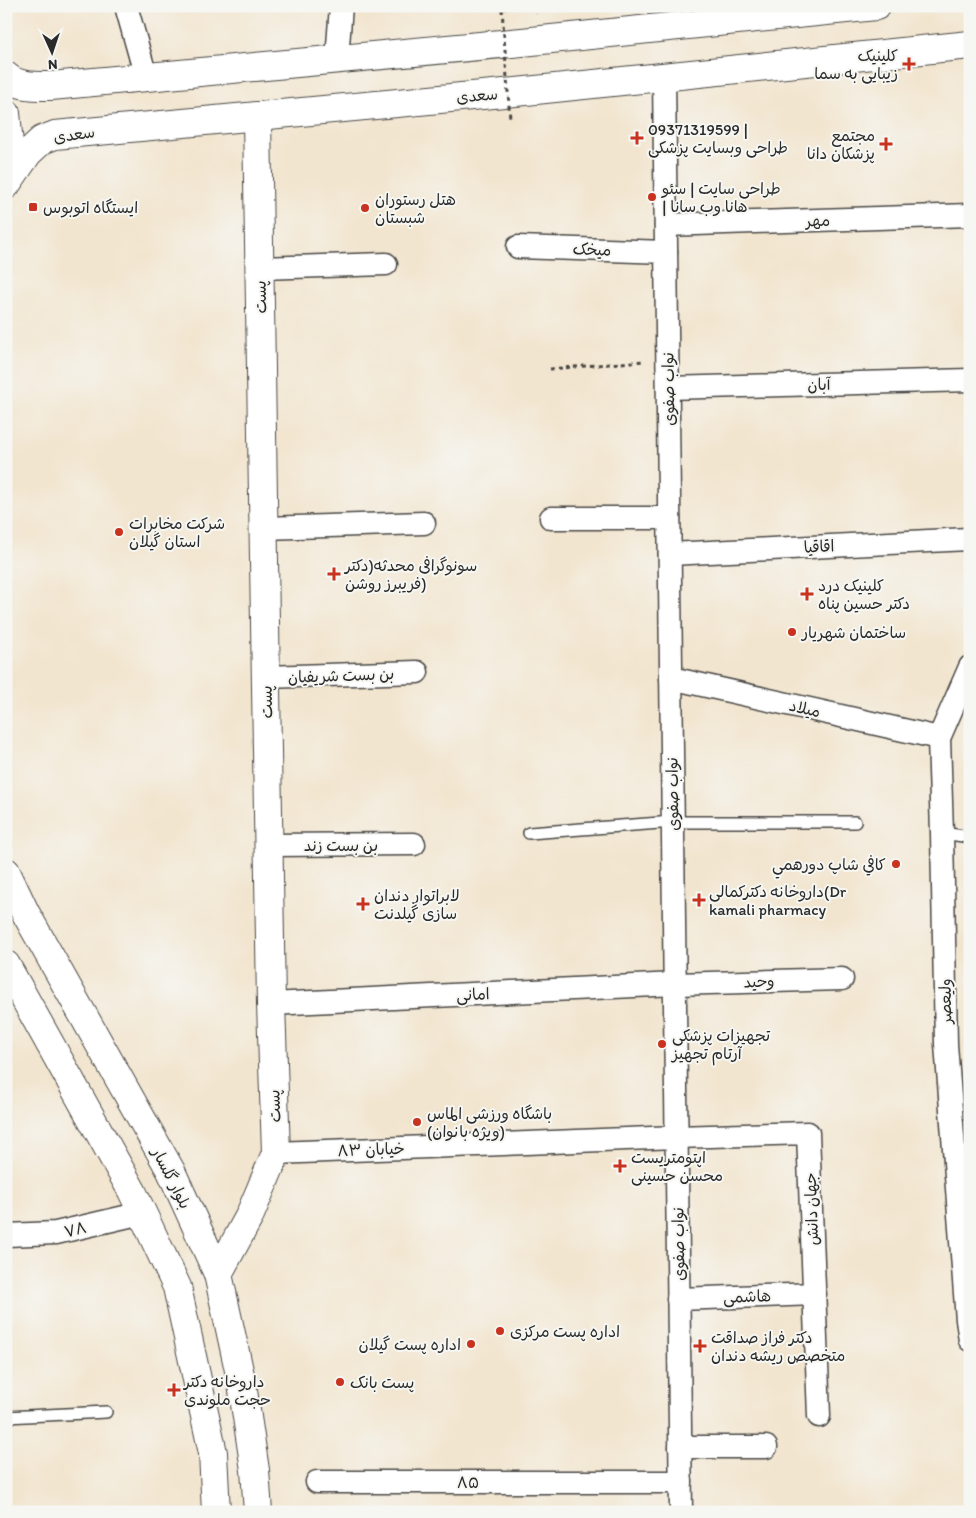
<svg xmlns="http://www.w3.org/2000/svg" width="976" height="1518" viewBox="0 0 976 1518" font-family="Itim,'Playpen Sans Arabic',sans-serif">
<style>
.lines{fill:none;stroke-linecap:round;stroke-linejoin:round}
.service-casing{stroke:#494744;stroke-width:14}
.minor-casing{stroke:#494744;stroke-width:25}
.tertiary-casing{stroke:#494744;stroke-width:30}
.primary-casing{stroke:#494744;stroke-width:30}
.path{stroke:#494744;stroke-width:3;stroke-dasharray:4 4;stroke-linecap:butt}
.service{stroke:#fff;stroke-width:11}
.minor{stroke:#fff;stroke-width:22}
.tertiary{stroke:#fff;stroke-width:28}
.primary{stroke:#fff;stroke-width:28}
.path-bridge{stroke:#494744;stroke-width:3;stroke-dasharray:4 4;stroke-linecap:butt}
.poi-dot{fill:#c8321e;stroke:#f6f6f2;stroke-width:2}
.labels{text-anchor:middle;stroke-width:4;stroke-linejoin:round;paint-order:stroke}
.poi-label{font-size:16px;fill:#2b2b2b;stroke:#f6f6f2;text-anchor:start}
.street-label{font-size:16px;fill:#2b2b2b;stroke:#f6f6f2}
</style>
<rect width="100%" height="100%" fill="#f6f6f2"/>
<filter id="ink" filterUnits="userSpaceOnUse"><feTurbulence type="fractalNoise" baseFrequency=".02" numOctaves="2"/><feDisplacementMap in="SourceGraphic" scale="10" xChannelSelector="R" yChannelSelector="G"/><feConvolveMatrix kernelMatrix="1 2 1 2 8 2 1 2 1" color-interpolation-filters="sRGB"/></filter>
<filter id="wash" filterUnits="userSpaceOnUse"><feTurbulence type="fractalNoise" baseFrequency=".0096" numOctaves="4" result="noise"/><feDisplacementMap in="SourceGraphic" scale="20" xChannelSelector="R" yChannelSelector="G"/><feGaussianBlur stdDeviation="1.12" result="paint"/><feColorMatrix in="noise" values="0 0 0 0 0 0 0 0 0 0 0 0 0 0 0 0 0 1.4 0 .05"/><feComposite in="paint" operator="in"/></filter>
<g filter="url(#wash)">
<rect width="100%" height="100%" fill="#f2e5cf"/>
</g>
<g filter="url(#ink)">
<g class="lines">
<g class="service-casing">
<g id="service">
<polyline points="529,833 673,822 855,822"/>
<polyline points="942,833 970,837"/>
<polyline points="6,1417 106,1412"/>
</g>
</g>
<g class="minor-casing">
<g id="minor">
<polyline points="126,6 146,77"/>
<polyline points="337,59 341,6"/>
<polyline points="664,76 681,1512"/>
<polyline points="666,225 970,215"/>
<polyline points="518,247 666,252"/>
<polyline points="260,268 386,264"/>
<polyline points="668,388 970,380"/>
<polyline points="551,518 669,518"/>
<polyline points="264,528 424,523"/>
<polyline points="670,554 968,539"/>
<polyline points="970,667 939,738 942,833 946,1044 967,1320 970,1340"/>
<polyline points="266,677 417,672"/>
<polyline points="671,678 939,738"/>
<polyline points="268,845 414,844"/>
<polyline points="271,1004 675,984 842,979"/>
<polyline points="276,1153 676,1137 808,1133 819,1416"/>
<polyline points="6,1235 56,1233 142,1213"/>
<polyline points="678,1299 815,1294"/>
<polyline points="680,1447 766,1447"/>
<polyline points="317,1482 681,1482"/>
</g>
</g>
<g class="tertiary-casing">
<polyline id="tertiary" points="218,1274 249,1217 276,1153 271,1004 257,116"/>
</g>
<g class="primary-casing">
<g id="primary">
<path d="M6,76C18,87 36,86 51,86L522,42L876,6"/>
<polyline points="6,113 9,144 6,165"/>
<polyline points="6,185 28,153 42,140 55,135 526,91 970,45"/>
<polyline points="6,872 25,912 171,1171 218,1274 242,1384 255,1470 258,1512"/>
<polyline points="6,965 132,1191 177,1287 213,1453 216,1512"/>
</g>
</g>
<g class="path">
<polyline points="536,6 537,14"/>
<polyline points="502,9 521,6"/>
<polyline points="550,369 644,361"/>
</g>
<use href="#service" class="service"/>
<use href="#minor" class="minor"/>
<use href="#tertiary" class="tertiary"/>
<use href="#primary" class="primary"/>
<polyline class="path-bridge" points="502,9 510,119"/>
</g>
</g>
<g class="poi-dot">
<path d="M906.5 56.5h5v5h5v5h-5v5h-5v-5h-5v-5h5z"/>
<path d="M634.5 130.5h5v5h5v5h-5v5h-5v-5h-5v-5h5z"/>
<path d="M883.5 136.5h5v5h5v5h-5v5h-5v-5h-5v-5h5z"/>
<circle cx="652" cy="197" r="5"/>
<rect x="28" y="202" width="10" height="10" rx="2.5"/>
<circle cx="365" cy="208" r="5"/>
<circle cx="119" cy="532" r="5"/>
<path d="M331.5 566.5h5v5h5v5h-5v5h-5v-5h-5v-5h5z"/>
<path d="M804.5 586.5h5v5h5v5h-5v5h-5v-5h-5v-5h5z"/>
<circle cx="792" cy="632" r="5"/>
<circle cx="896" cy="864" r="5"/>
<path d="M696.5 892.5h5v5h5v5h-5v5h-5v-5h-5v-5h5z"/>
<path d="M360.5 896.5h5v5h5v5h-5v5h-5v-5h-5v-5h5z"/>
<circle cx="662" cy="1044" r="5"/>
<circle cx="417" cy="1122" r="5"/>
<path d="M617.5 1158.5h5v5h5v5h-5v5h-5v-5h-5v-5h5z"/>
<circle cx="500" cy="1331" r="5"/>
<circle cx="471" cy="1344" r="5"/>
<path d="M697.5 1338.5h5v5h5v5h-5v5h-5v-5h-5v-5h5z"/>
<circle cx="340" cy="1382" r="5"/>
<path d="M171.5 1382.5h5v5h5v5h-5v5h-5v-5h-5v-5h5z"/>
</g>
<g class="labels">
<g class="poi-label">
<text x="898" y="61" text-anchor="end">کلینیک<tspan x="898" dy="18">زیبایی به سما</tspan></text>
<text x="648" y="135">09371319599 |<tspan x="648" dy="18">طراحی وبسایت پزشکی</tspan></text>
<text x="875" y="141" text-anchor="end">مجتمع<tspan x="875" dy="18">پزشکان دانا</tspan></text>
<text x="662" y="194">طراحی سایت | سئو<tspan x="662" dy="18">| هانا وب سانا</tspan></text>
<text x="375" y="205">هتل رستوران<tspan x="375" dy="18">شبستان</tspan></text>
<text x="43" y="213">ایستگاه اتوبوس</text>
<text x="129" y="529">شرکت مخابرات<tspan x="129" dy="18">استان گیلان</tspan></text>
<text x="345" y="571">سونوگرافی محدثه(دکتر<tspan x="345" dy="18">فریبرز روشن)</tspan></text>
<text x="818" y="591">کلینیک درد<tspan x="818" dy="18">دکتر حسین پناه</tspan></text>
<text x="802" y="638">ساختمان شهریار</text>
<text x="886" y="870" text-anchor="end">كافي شاپ دورهمي</text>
<text x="709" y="897">داروخانه دکترکمالی(Dr<tspan x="709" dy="18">kamali pharmacy</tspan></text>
<text x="374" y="901">لابراتوار دندان<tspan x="374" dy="18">سازی گیلدنت</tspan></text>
<text x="672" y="1041">تجهیزات پزشکی<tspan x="672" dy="18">آرتام تجهیز</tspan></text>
<text x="427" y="1119">باشگاه ورزشی الماس<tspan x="427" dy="18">(ویژه بانوان)</tspan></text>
<text x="631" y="1163">اپتومتریست<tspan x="631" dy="18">محسن حسینی</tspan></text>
<text x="510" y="1337">اداره پست مرکزی</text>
<text x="711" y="1343">دکتر فراز صداقت<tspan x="711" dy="18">متخصص ریشه دندان</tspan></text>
<text x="461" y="1350" text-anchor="end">اداره پست گیلان</text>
<text x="184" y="1387">داروخانه دکتر<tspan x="184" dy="18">حجت ملوندی</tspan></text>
<text x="350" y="1388">پست بانک</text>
</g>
<g class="street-label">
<text transform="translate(477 95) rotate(-5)" y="6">سعدی</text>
<text transform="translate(74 134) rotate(-8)" y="6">سعدی</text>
<text transform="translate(818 220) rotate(-2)" y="6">مهر</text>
<text transform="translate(592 249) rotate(2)" y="6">میخک</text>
<text transform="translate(260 297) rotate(-91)" y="6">پست</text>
<text transform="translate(819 384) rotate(-2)" y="6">آبان</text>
<text transform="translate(668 389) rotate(-91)" y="6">نواب صفوی</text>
<text transform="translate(819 546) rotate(-3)" y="6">اقاقیا</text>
<text transform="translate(341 675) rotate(-2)" y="6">بن بست شریفیان</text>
<text transform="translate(266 702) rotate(-91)" y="6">پست</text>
<text transform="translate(805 708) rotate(13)" y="6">میلاد</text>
<text transform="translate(672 794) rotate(-91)" y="6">نواب صفوی</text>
<text x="341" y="851">بن بست زند</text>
<text transform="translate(759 981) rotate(-2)" y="6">وحید</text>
<text transform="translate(473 994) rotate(-3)" y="6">امانی</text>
<text transform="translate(945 1001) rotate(-91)" y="6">ولیعصر</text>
<text transform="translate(274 1106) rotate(-92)" y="6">پست</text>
<text transform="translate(371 1149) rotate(-2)" y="6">خیابان ۸۳</text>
<text transform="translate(172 1178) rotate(63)" y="6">بلوار گلسار</text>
<text transform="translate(811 1209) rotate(-92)" y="6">جهان دانش</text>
<text transform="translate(75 1229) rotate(-13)" y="6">۷۸</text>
<text transform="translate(678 1244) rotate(-91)" y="6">نواب صفوی</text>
<text transform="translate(747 1296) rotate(-2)" y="6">هاشمی</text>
<text x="468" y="1488">۸۵</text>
</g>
</g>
<rect width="976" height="1518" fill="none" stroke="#f6f6f2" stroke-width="25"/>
<g transform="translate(52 52) rotate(177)" stroke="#f6f6f2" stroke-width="4" paint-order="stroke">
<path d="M0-4L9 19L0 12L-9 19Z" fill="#2b2b2b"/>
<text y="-8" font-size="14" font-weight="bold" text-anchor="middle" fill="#2b2b2b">N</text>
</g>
</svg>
